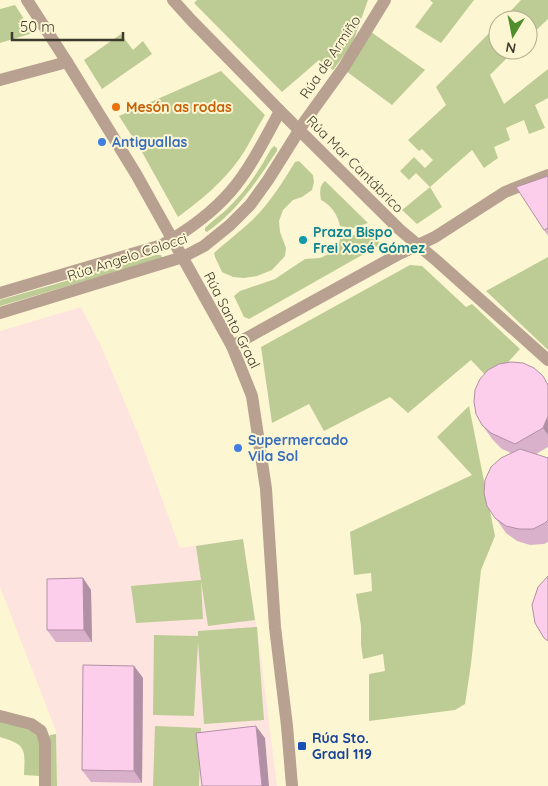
<svg xmlns="http://www.w3.org/2000/svg" width="548" height="786" viewBox="0 0 548 786" font-family="Quicksand,sans-serif">
<style>
.education{fill:#fee4df}
.green{fill:#bdcc94}
.lines{fill:none;stroke-linecap:round;stroke-linejoin:round}
.minor{stroke:#b9a191;stroke-width:12}
.wall{fill:#dab1cb}
.shaded-wall{fill:#b190a5}
.building{fill:#fdceec;stroke:#b190a5}
.food-dot{fill:#e8710a;stroke:#fdf6d2;stroke-width:2}
.shop-dot{fill:#3f7fe0;stroke:#fdf6d2;stroke-width:2}
.culture-dot{fill:#0f9aa8;stroke:#fdf6d2;stroke-width:2}
.transit-dot{fill:#1a4fb4;stroke:#fdf6d2;stroke-width:2}
.labels{text-anchor:middle;stroke-width:4;stroke-linejoin:round;paint-order:stroke}
.street-label{font-size:14px;fill:#3e3b2d;stroke:#fdf6d2}
.food-label{font-size:14px;font-weight:bold;fill:#c56008;stroke:#fdf6d2;text-anchor:start}
.shop-label{font-size:14px;font-weight:bold;fill:#366cbe;stroke:#fdf6d2;text-anchor:start}
.culture-label{font-size:14px;font-weight:bold;fill:#0d838f;stroke:#fdf6d2;text-anchor:start}
.transit-label{font-size:14px;font-weight:bold;fill:#164399;stroke:#fdf6d2;text-anchor:start}
</style>
<rect width="100%" height="100%" fill="#fdf6d2"/>
<polygon class="education" points="81,307 102,348 139,436 180,548 243,539 255,619 257,627 277,786 57,786 56,731 0,587 0,331"/>
<g class="green">
<polygon points="197,0 368,0 352,45 333,70 319,60 282,92 194,3"/>
<polygon points="430,0 474,0 441,43 415,27 433,3"/>
<polygon points="521,0 548,0 548,19 528,38 528,20 502,20"/>
<polygon points="15,5 33,33 0,43 0,9"/>
<polygon points="498,24 498,50 515,50 490,75 504,104 548,69 548,98 535,105 545,128 529,134 524,120 506,128 510,140 494,147 498,158 484,168 472,150 430,187 442,207 417,224 402,210 430,187 416,173 409,180 400,171 414,157 425,168 433,160 422,149 419,151 408,140 446,105 436,87"/>
<polygon points="371,32 425,70 392,105 346,71"/>
<polygon points="121,34 133,50 143,41 152,54 102,89 84,60"/>
<path d="M221,71L265,115C256,129 249,145 240,158C223,182 201,200 178,217L142,152L119,116Z"/>
<path d="M274,146L277,148V151C256,182 238,210 207,232L205,231V228C211,222 219,216 226,210C245,192 259,171 271,149Z"/>
<path d="M299,161L313,175L314,182L312,190L302,197L293,200L283,210L279,221L280,232L286,248L285,256L272,270L257,276L244,278L233,277L222,272L215,257L214,253C231,238 252,223 266,205C277,191 286,177 295,162Z"/>
<path d="M325,181L368,223L353,228L340,226C338,215 331,205 321,200C320,192 319,186 325,181Z"/>
<polygon points="366,233 372,234 379,242 378,246 249,319 244,317 234,296 240,291 275,279 305,259 320,258 329,254 339,243 341,237"/>
<polygon points="156,255 161,255 162,258 156,260 0,306 0,300"/>
<polygon points="548,257 548,350 486,291"/>
<polygon points="410,265 422,266 466,307 472,304 520,349 491,381 471,360 408,413 390,397 324,431 309,404 272,423 261,347"/>
<polygon points="469,406 495,536 481,570 471,664 465,704 455,710 369,721 369,674 385,671 383,654 363,659 361,645 361,626 356,594 372,591 371,573 354,575 350,532 472,475 437,437"/>
<polygon points="243,539 255,620 208,626 201,581 203,619 136,623 131,586 201,580 196,546"/>
<polygon points="257,627 264,720 204,724 198,642 194,716 153,715 154,635 198,636 198,631"/>
<path d="M0,720C15,724 35,726 40,743C42,750 40,767 41,776L24,775C25,749 27,745 0,737Z"/>
<polygon points="155,726 201,728 199,786 153,786"/>
<polygon points="56,734 57,786 49,786 47,742 50,735"/>
</g>
<g class="lines">
<g class="minor">
<polyline points="27,0 67,62 136,174 232,346 252,396 266,489 275,627 287,726 292,786"/>
<polyline points="173,0 192,21 280,111 399,229 437,261 548,360"/>
<polyline points="0,80 67,62"/>
<path d="M0,293L162,245C187,231 212,213 231,191C250,169 266,137 280,111"/>
<polyline points="0,313 183,257 204,246 230,225 250,205 268,180 305,121 344,67 385,0"/>
<polyline points="232,346 399,254 435,237 505,192 548,175"/>
<polyline points="0,716 31,724 41,731 45,742 45,786"/>
</g>
</g>
<g class="wall">
<polygon points="548,176 548,236 544,230"/>
<polygon points="548,383 548,447 536,454 548,458 548,542 544,544 530,545 517,541 506,533 487,506 511,453 502,449 493,440 482,425"/>
<polygon points="83,578 91,590 92,642 56,642 47,630"/>
<polygon points="134,666 143,678 142,783 91,782 82,770"/>
</g>
<g class="shaded-wall">
<polygon points="548,416 548,435 543,428"/>
<polygon points="83,578 91,590 92,642 84,630"/>
<polygon points="134,666 143,678 142,783 134,771"/>
<polygon points="256,726 265,738 269,786 262,786"/>
</g>
<g class="building">
<polygon points="548,176 548,228 544,230 516,187"/>
<polygon points="511,362 523,363 534,368 543,376 548,385 548,416 543,428 515,444 491,433 482,425 476,414 474,402 475,390 480,379 488,370 499,364"/>
<polygon points="520,449 548,458 548,520 545,523 533,529 519,529 506,526 495,518 487,506 484,493 485,480 491,467 501,458"/>
<polygon points="548,576 548,641 544,638 535,623 532,605 538,587"/>
<polygon points="83,578 84,630 47,630 47,579"/>
<polygon points="83,665 134,666 134,771 82,770"/>
<polygon points="256,726 262,786 202,786 196,733"/>
</g>
<circle class="food-dot" cx="116" cy="107" r="5"/>
<g class="shop-dot">
<circle cx="102" cy="142" r="5"/>
<circle cx="238" cy="448" r="5"/>
</g>
<circle class="culture-dot" cx="303" cy="240" r="5"/>
<rect class="transit-dot" x="297" y="741" width="10" height="10" rx="2.5"/>
<g class="labels">
<g class="street-label">
<text transform="translate(330 57) rotate(-56)" y="5">Rúa de Armiño</text>
<text transform="translate(355 164) rotate(45)" y="5">Rúa Mar Cantábrico</text>
<text transform="translate(127 257) rotate(-18)" y="5">Rúa Angelo Colocci</text>
<text transform="translate(232 320) rotate(63)" y="5">Rúa Santo Graal</text>
</g>
<g class="food-label">
<text x="126" y="112">Mesón as rodas</text>
</g>
<g class="shop-label">
<text x="112" y="147">Antiguallas</text>
<text x="248" y="445">Supermercado<tspan x="248" dy="16">Vila Sol</tspan></text>
</g>
<g class="culture-label">
<text x="313" y="237">Praza Bispo<tspan x="313" dy="16">Frei Xosé Gómez</tspan></text>
</g>
<g class="transit-label">
<text x="312" y="743">Rúa Sto.<tspan x="312" dy="16">Graal 119</tspan></text>
</g>
</g>
<g transform="translate(513 35) rotate(190)"><circle r="24" fill="#fdf6d2" stroke="#b1ab90"/>
<path d="M0-4L9 19L0 12L-9 19Z" fill="#4f8d2d"/>
<text y="-8" font-size="14" font-weight="bold" text-anchor="middle" fill="#3e3b2d">N</text>
</g>
<path d="M12 32v8h111v-8" fill="none" stroke="#3e3b2d" stroke-width="2.5"/>
<text x="20" y="32" font-size="15" fill="#3e3b2d" stroke="#fdf6d2" stroke-width="4" paint-order="stroke">50 m</text>
</svg>
